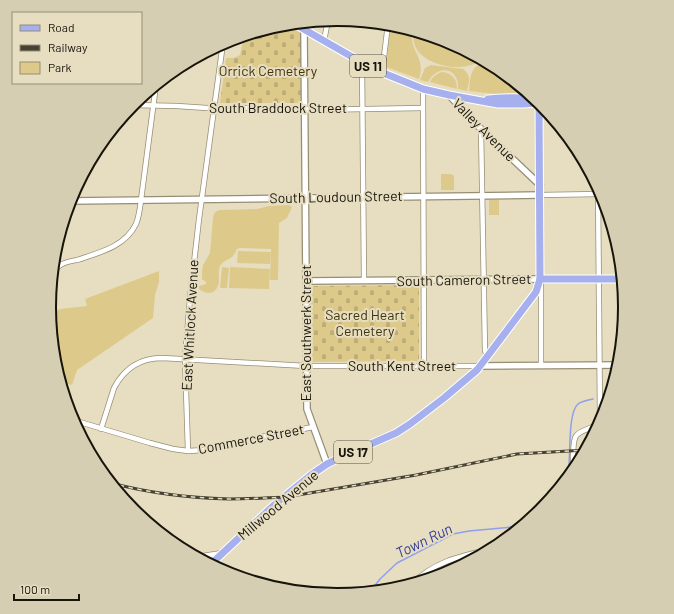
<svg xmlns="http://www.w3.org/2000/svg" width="674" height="614" viewBox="0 0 674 614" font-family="Barlow,sans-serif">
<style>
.green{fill:#ddca8b}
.cemetery{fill:url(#cemetery-stones)}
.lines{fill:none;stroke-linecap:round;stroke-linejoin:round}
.stream{stroke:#8e9fee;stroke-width:1.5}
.minor-casing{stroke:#968e74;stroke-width:6}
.tertiary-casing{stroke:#968e74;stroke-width:8}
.primary-casing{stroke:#fff;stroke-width:9}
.minor{stroke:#fff;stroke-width:4.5}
.tertiary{stroke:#fff;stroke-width:5.5}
.primary{stroke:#a6b0ee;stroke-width:7}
.rail-casing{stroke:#464234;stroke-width:3}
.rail{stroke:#e7dec2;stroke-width:1.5;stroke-dasharray:4.5;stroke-linecap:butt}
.labels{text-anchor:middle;stroke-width:4;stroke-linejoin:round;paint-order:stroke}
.shield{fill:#e7dec2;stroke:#555141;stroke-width:1}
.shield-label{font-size:13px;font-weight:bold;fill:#17140a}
.park-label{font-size:14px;fill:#3f340b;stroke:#e7dec2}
.street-label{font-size:14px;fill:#17140a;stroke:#e7dec2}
.water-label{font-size:15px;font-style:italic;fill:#343d97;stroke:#e7dec2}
.rim{fill:none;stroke:#17140a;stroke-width:2}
</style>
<defs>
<pattern id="cemetery-stones" width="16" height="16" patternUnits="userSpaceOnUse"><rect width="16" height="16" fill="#ddca8b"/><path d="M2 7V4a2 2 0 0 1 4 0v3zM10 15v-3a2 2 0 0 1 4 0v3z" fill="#bdad77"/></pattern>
</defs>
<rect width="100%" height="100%" fill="#e7dec2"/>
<g class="green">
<path d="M391,24L413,30C407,51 427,56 419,79L386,67Z"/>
<path d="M414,31L447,41L483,60C476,64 467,67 459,67C439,68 408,56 414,31Z"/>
<path d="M484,61L497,68L530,95L495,94L469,91C471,75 469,70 484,61Z"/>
<path d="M431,65L463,69C472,76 469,81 467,91L458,89C460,68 438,63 428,82L420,80L425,68Z"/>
<path d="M442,72C452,73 457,79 457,89L430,82C432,77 436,74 442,72Z"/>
<polygon points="441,174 451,174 454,176 454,190 441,190"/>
<rect x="489" y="200" width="10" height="15"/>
<path d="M289,205L292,207L287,218L279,223L278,280H270L271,249L240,248L237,249C236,251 235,254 232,257C228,260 223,261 220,266C218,271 219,277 219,282C217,294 208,296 199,289V286L206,284V282L202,279V272L203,265L210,253L213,218C214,213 215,212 219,210L257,209L269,206Z"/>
<polygon points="238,251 271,252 270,264 237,263"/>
<polygon points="222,267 229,268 227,288 220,288"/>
<polygon points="230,267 270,269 269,289 229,288"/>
<polygon points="159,271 159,282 155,295 153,318 77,370 72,385 60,382 54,363 50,314 60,309 87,306 85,299"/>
</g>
<g class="cemetery">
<polygon points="281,24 285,24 301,32 302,103 220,103 226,58 234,58 240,55 244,36"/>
<polygon points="419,285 419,361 311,362 311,286"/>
</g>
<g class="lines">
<g class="stream">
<polyline points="601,398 609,398"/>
<path d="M568,477C571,462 567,413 578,404C582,401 588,400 593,399"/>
<polyline points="370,592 380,579 397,563 453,534 469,531 522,526"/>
</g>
<g class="minor-casing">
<g id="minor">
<polyline points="324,41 328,20"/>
<polyline points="362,63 364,280"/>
<polyline points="382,73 388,24"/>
<polyline points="423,89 424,366"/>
<polyline points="132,105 177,106 207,108 305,108 308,110 423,108"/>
<polyline points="481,129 485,351 487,355"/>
<polyline points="540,195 601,194"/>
<path d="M52,276C54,272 56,268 59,266C64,262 71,261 77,260C98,253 125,247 136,224C139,217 140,208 141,200L156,85"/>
<polyline points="541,281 541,365"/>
<polyline points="51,284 52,304"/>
<polyline points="73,420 150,443 173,449 188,451 204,450 214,449 256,438 313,427"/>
<path d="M101,429L114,388C124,369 140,358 162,358L306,366H479"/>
<polyline points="188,451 185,359 190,298 199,219 223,43"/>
<path d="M573,472C573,464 572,442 576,436C582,428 595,430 600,420L598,187"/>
<polyline points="196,557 222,553"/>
<polyline points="214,561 217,568"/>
<path d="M412,584C435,561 461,556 492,549"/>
</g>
</g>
<g class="tertiary-casing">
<g id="tertiary">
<polyline points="304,29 307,409 327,464"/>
<polyline points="449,95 481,129 540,185"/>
<polyline points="70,201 540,195"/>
<polyline points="306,281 540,279"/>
<polyline points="479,366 619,365"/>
</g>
</g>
<g class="primary-casing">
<g id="primary">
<polyline points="293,23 354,58 376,70 423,89 449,95 498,104 523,104 539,103"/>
<path d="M488,99C502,98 523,96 535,101"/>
<polyline points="540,279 622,279"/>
<polyline points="211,564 273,506 311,475 327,464 348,454 396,433 410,424 444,398 477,370 536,292 540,279 539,103"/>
</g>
</g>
<use href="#minor" class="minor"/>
<use href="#tertiary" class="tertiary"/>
<use href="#primary" class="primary"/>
<g class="rail-casing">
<path id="rail" d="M111,483C149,493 190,498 229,499C247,499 266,498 284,497L292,496L416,475L517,454L586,450"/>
</g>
<use href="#rail" class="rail"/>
</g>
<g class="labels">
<g class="shield">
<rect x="350" y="55" width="36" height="22" rx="3"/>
<rect x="334" y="441" width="38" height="22" rx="3"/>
</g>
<g class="shield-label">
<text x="368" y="71">US 11</text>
<text x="353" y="457">US 17</text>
</g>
<g class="park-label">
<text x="268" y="76">Orrick Cemetery</text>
<text x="365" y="320">Sacred Heart<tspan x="365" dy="16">Cemetery</tspan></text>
</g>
<g class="street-label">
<text x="278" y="113">South Braddock Street</text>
<text transform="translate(484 130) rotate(45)" y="5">Valley Avenue</text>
<text transform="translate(336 197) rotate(-1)" y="5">South Loudoun Street</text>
<text transform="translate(464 280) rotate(-1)" y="5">South Cameron Street</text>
<text transform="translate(190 325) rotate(-87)" y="5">East Whitlock Avenue</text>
<text transform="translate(306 333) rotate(-90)" y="5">East Southwerk Street</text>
<text x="402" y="371">South Kent Street</text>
<text transform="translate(251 439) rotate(-11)" y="5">Commerce Street</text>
<text transform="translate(278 505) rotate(-40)" y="5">Millwood Avenue</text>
</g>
<g class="water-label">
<text transform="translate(424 541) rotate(-26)" y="5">Town Run</text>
</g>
</g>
<path d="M0 0H674V614H0ZM56 307a281 281 0 1 1 562 0a281 281 0 1 1-562 0Z" fill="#d6ceb3" fill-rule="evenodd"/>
<path class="rim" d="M56 307a281 281 0 1 1 562 0a281 281 0 1 1-562 0Z"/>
<rect x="12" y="12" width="130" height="72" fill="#e7dec2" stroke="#948d78"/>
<rect x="20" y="25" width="20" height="6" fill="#a6b0ee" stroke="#948d78"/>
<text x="48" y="32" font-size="12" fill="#17140a">Road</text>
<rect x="20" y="45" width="20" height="6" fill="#464234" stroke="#948d78"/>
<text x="48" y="52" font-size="12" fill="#17140a">Railway</text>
<rect x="20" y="62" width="20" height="12" fill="#ddca8b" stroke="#948d78"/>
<text x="48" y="72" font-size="12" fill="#17140a">Park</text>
<path d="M14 594v6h65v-6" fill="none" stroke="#17140a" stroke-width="2"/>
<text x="20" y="594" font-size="12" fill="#17140a" stroke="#e7dec2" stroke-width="3" paint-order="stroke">100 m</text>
</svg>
